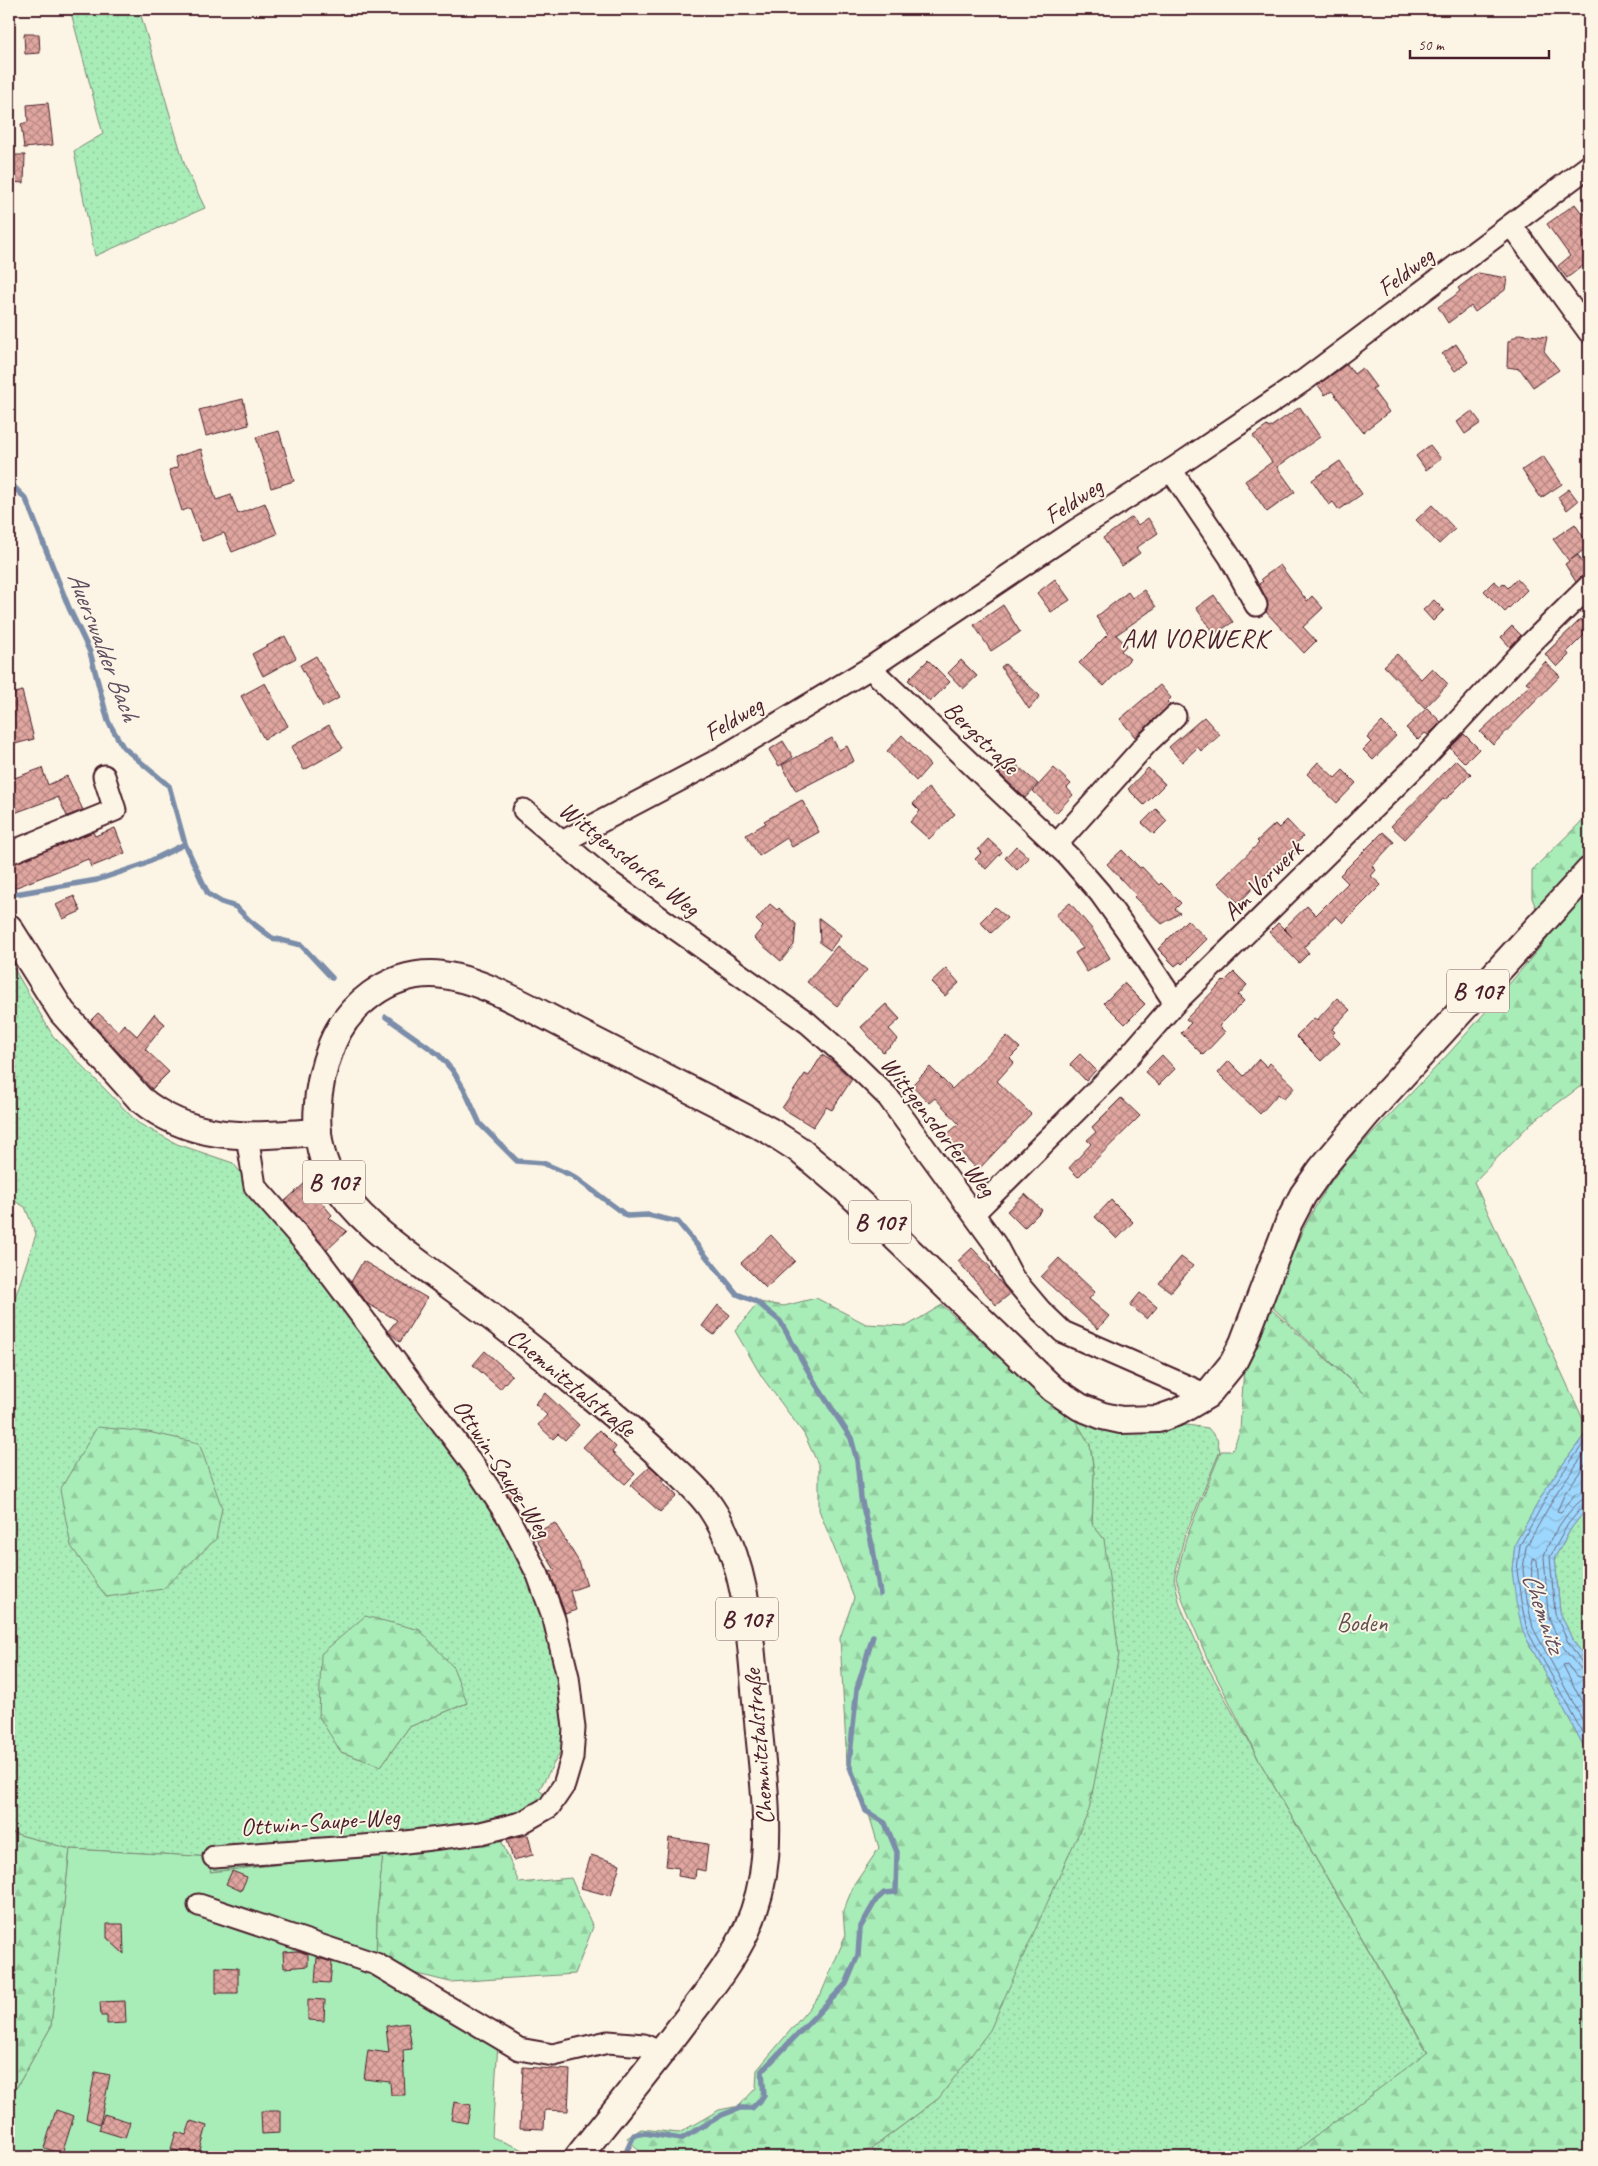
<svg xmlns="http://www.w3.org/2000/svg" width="1598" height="2166" viewBox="0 0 1598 2166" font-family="Caveat,sans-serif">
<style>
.grass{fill:url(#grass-dots);stroke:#798672;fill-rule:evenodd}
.forest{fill:url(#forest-firs);stroke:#798672}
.green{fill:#a8edb8;stroke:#798672}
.water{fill:url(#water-waves);stroke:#7c8da9}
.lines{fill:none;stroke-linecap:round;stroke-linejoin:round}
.shore{stroke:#6b697f;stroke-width:1}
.stream{stroke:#7c8da9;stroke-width:5.5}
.building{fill:url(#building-cross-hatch);stroke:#4a1f2b}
.minor-casing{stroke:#4a1f2b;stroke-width:25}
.major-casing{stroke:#4a1f2b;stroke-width:30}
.minor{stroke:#fcf5e5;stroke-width:21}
.major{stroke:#fcf5e5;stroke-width:26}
.labels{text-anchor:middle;stroke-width:4;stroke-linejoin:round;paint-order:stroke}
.shield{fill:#fcf5e5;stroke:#7f5f63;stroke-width:1}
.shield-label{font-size:24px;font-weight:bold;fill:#4a1f2b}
.street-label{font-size:25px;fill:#4a1f2b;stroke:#fcf5e5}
.park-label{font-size:25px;fill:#62524e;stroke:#fcf5e5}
.neighbourhood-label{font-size:26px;letter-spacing:1px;fill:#4a1f2b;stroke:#fcf5e5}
.water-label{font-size:26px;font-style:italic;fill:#5f4d60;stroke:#fcf5e5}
</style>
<defs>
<pattern id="grass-dots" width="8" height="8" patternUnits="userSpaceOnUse" patternTransform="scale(1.25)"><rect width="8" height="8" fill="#a8edb8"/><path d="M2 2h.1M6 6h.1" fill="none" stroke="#92cb9e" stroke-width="1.8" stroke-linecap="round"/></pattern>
<pattern id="forest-firs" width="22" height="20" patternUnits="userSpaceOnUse" patternTransform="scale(1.25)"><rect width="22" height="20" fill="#a8edb8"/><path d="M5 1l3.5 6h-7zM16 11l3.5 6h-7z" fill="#92cb9e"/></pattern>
<pattern id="water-waves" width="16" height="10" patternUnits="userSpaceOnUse" patternTransform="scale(1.25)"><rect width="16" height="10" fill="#9dd7fd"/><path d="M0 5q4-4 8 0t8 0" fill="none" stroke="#89b8d9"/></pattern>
<pattern id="building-cross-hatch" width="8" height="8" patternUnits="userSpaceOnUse" patternTransform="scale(1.25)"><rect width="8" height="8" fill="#e0a6a0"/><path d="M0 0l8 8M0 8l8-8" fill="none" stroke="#b88783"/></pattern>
</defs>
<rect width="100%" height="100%" fill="#fcf5e5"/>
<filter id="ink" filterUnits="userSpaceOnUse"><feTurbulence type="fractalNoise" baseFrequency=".02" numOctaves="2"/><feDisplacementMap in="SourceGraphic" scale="10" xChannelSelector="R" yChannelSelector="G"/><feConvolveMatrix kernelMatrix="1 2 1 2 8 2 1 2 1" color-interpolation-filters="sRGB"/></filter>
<g filter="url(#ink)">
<g class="grass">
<polygon points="70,9 139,9 185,166 205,208 95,256 74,151 103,134"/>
<path d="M9,960L53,1036L138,1123L177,1144L233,1163L383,1351L490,1498L533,1577L549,1629L564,1716L563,1747L539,1790L559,1806L499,1835L440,1849L383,1853L210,1872L214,1857L70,1849L9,1832V1307L14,1301L36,1234L25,1207L9,1198ZM467,1703L409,1727L381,1766L341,1752Z"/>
<polygon points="1075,1420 1121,1433 1167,1429 1187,1425 1208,1428 1217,1439 1220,1451 1184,1538 1174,1578 1180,1605 1205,1662 1260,1762 1428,2053 1288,2157 877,2157 871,2149 939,2098 1104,1539 1092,1524 1094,1473 1090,1445"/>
<polygon points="1589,1506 1589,1663 1572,1639 1560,1612 1555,1557 1572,1527"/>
</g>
<g class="forest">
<path d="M1589,814V1080L1531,1123L1474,1182L1588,1430L1549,1483L1515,1544L1512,1570L1523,1632L1589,1756V2157H1288L1428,2052L1260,1762L1208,1660L1184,1604L1176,1578L1186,1539L1221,1451H1232L1240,1431L1244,1366L1270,1308L1364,1393L1271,1306C1287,1264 1303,1224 1328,1186C1353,1149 1387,1119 1417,1087C1463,1040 1505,989 1548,938L1532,898V870Z"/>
<polygon points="816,1298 866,1324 907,1326 942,1305 1036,1391 1075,1420 1090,1445 1094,1473 1092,1524 1104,1539 1119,1654 1089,1810 990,2030 939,2098 871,2149 851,2157 645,2157 627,2138 641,2129 679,2133 719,2110 739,2106 756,2088 757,2070 821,1994 845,1937 843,1911 854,1885 879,1848 865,1801 847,1764 840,1638 854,1598 819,1510 819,1466 804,1434 762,1377 735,1331 759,1302 784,1306"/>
<polygon points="97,1427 148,1432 199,1443 222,1508 216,1539 163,1589 106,1597 71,1546 60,1490"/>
<polygon points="365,1616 420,1630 453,1667 467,1703 409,1727 381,1766 341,1752 319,1717 321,1654"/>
<polygon points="9,1832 70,1849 51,2027 9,2101"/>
<polygon points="499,1835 519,1883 571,1878 593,1927 575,1974 450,1982 376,1964 377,1912 383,1853 440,1849"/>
</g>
<polygon class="green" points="70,1849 214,1857 210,1872 383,1853 377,1912 376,1964 498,2042 492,2137 541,2157 9,2157 9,2101 51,2027"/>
<polygon class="water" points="1589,1429 1589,1506 1572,1527 1555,1557 1560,1612 1572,1639 1589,1663 1589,1756 1523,1632 1516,1602 1512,1570 1515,1544 1549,1483"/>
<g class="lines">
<g class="shore">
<polyline points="1589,1436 1553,1486 1520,1545 1517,1570 1521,1601 1527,1630 1589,1745"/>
<polyline points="1589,1447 1559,1489 1526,1547 1523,1570 1527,1600 1533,1628 1589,1732"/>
<polyline points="1589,1459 1565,1493 1557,1511 1561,1512 1576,1493 1589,1490"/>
<path d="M1589,1497C1574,1498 1546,1543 1544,1557C1546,1576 1546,1594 1548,1613C1550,1627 1574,1671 1589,1672"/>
<polyline points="1589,1503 1584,1505 1568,1524 1550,1557 1555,1614 1568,1642 1583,1664 1589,1665"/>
<path d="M1534,1558L1537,1560L1540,1603L1538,1606C1532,1600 1529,1566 1534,1558Z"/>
<polyline points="1589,1679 1576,1676 1567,1664 1563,1665 1589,1716"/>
</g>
<g class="stream">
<polyline points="9,482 26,499 69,608 90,652 108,721 123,747 169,786 185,844 208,894 221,902 236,907 250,921 272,938 301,945 332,978"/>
<polyline points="9,895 97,880 142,865 185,844"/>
<polyline points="386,1017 438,1054 453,1071 465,1091 480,1124 517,1161 543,1163 573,1176 627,1216 648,1215 678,1222 737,1294 757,1302 780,1321 815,1383 851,1438 857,1460 861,1498 873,1549 880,1594"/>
<polyline points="624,2157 634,2135 645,2133 681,2139 722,2115 740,2108 752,2108 764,2096 762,2071 846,1984 858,1955 860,1928 876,1900 884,1893 896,1892 897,1852 885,1823 866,1811 849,1764 857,1689 873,1636"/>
</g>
</g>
<g class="building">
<polygon points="24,34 39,34 40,53 25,54"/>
<polygon points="48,103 53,145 24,148 21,124 28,122 27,105"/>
<polygon points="9,155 25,155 24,183 9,182"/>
<polygon points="1575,204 1581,212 1586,214 1589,218 1589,239 1582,244 1589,253 1589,261 1567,278 1558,266 1570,256 1547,224"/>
<polygon points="1478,273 1507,278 1505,290 1475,312 1471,306 1448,323 1438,307 1453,297 1460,291 1458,288"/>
<polygon points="1519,334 1547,337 1544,351 1559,370 1533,387 1520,369 1507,367 1508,342"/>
<polygon points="1456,344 1468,362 1455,371 1442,354"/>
<polygon points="1347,364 1354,374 1362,368 1376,387 1372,389 1389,412 1363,432 1332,391 1325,395 1318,385"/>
<polygon points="243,399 249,425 206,436 199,410"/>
<polygon points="1300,407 1320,437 1277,467 1295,492 1267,512 1245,481 1272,462 1253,436 1267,426 1269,428"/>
<polygon points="1472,411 1481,423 1465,434 1457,422"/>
<polygon points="279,431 294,481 271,488 256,437"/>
<polygon points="1430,445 1441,459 1426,470 1416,456"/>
<polygon points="201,449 216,500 231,495 238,514 265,503 277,534 232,552 224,533 202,541 190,508 182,511 169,470 178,467 175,457"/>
<polygon points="1543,456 1562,484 1541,498 1522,470"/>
<polygon points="1340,461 1362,494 1339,510 1333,502 1329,505 1312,480"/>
<polygon points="1569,489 1578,501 1567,510 1558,497"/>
<polygon points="1432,505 1455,529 1439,544 1416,520"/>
<polygon points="1132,517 1138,525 1148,518 1158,533 1136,548 1140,553 1122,566 1103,538"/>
<polygon points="1575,524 1589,546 1569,561 1553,539"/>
<polygon points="1578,555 1589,574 1581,577 1576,582 1565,564"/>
<polygon points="1280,565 1307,601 1312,596 1323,608 1303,627 1316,641 1304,653 1266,612 1268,606 1267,600 1259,584 1263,581 1261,579"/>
<polygon points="1055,579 1070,600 1051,612 1037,593"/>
<polygon points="1517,579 1527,590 1505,612 1484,591 1494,581 1500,586 1503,583 1508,588"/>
<polygon points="1144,590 1156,607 1116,635 1127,645 1121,651 1130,659 1104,686 1079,663 1108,634 1096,617 1128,592 1132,598"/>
<polygon points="1214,595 1233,622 1215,634 1196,608"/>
<polygon points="1434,600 1444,610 1433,621 1423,610"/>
<polygon points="1003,605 1020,632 991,651 974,625"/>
<polygon points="1581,619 1589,630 1567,652 1569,655 1557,667 1545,654"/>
<polygon points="1512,626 1521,635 1510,647 1501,637"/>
<polygon points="285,636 296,658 263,676 252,654"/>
<polygon points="1397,654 1421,679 1432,668 1448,684 1425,708 1384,666"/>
<polygon points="316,656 339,698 323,707 300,665"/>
<polygon points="928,660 950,682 930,702 908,680"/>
<polygon points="961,660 977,676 963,689 948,673"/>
<polygon points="1545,662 1560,676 1493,745 1480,732 1530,685 1526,682"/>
<polygon points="1005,664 1040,696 1029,709 1001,667"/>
<polygon points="265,683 288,726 264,739 241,696"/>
<polygon points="1160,685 1171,698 1167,702 1170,705 1135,737 1120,719"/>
<polygon points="22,691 34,739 11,745 9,735 9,695"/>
<polygon points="1427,708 1441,722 1428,735 1425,733 1418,740 1406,728"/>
<polygon points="1204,717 1220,735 1201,751 1198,747 1182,762 1169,747"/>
<polygon points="1382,722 1396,736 1373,760 1363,750 1371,742 1367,738"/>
<polygon points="329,725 343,748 304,770 291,747"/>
<polygon points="1464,734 1479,749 1465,763 1450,748"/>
<polygon points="902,735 930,765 916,781 887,751"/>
<polygon points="832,738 839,750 847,746 854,761 796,791 782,765"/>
<polygon points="783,741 793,757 779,766 769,750"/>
<polygon points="1011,760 1038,784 1025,798 999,773"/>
<polygon points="1456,760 1471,774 1445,800 1443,799 1405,839 1391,826"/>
<polygon points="1318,762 1335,778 1343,770 1356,783 1337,803 1307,774"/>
<polygon points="42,768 48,785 67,776 83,810 67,816 58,797 9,815 9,780"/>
<polygon points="1054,768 1071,784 1067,788 1073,795 1056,813 1033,791"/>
<polygon points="1148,768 1165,784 1144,805 1128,789"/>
<polygon points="928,788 955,814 929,839 910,822 920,811 913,804"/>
<polygon points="802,800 819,832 792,847 787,838 759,856 746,835 766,823 764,821"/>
<polygon points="1156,809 1167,821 1154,834 1142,823"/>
<polygon points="1287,820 1303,837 1294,845 1295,854 1286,853 1239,903 1218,883 1259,843 1257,841 1275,824 1279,828"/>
<polygon points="115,828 125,853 91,867 88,859 9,890 9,865 93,832 95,836"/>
<polygon points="1383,832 1394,842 1372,866 1376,870 1371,876 1381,885 1343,923 1336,916 1304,947 1309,953 1299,963 1269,932 1278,923 1292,937 1284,928 1307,906 1316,915 1348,883 1340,875"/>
<polygon points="988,839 1002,852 986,869 975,859 981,853 978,850"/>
<polygon points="1016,846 1029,858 1017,870 1005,858"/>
<polygon points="1122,850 1140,868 1142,867 1159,885 1161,883 1181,903 1175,909 1180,913 1162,924 1134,897 1136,895 1107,864"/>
<polygon points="74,896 81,911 63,919 56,905"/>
<polygon points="1070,903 1092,929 1110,958 1087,972 1075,953 1083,948 1056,915"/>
<polygon points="770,904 777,910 779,908 796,924 794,945 781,961 754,938 763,927 756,920"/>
<polygon points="995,907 1007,918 991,933 980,922"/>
<polygon points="819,918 841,935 830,950 820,943"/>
<polygon points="1187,920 1207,939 1182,964 1180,962 1175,966 1158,949"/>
<polygon points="837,946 867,970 837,1006 807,982"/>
<polygon points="946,968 959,983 945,996 931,982"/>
<polygon points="1234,972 1247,985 1238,995 1244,1001 1219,1026 1225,1032 1203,1055 1181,1033 1191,1023 1186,1019 1223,981 1224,982"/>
<polygon points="1124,983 1145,1004 1125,1024 1104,1003"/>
<polygon points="1337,998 1350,1010 1332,1029 1335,1032 1332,1035 1340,1043 1321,1061 1296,1036 1314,1018 1317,1020"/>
<polygon points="886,1004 900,1019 889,1029 898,1039 883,1052 861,1027"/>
<polygon points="98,1013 118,1031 124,1024 137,1036 154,1014 165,1024 145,1049 169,1072 152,1089 90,1021"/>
<polygon points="1007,1036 1020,1048 1010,1058 1014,1062 997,1081 1031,1114 978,1170 945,1136 959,1124 935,1098 929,1103 912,1085 930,1067 952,1089"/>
<polygon points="1080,1054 1096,1070 1086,1081 1070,1064"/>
<polygon points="822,1055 833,1062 852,1079 832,1110 826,1107 813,1127 782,1108 805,1074 809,1076"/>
<polygon points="1162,1055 1175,1069 1159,1085 1145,1072"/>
<polygon points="1259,1059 1267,1067 1270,1063 1295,1087 1284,1099 1278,1094 1260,1114 1218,1073 1229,1061 1244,1076"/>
<polygon points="1121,1098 1140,1116 1078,1177 1069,1168 1091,1144 1087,1140 1096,1132 1092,1127"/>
<polygon points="305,1183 332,1215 329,1218 347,1231 327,1250 285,1201"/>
<polygon points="1025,1194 1042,1210 1024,1228 1007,1211"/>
<polygon points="1111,1200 1133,1222 1117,1239 1095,1217"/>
<polygon points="771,1235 795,1261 766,1288 741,1263"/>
<polygon points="972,1248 991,1268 989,1269 1010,1294 996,1305 958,1261"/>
<polygon points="1181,1257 1193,1266 1171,1292 1159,1283"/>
<polygon points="1059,1258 1095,1292 1089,1299 1109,1316 1098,1329 1041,1277"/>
<polygon points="363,1261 427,1298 400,1342 388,1331 397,1320 368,1304 351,1282"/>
<polygon points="1140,1293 1157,1307 1147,1319 1130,1305"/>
<polygon points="718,1305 730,1315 714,1335 702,1326"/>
<polygon points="485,1351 512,1375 500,1389 473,1365"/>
<polygon points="545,1393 579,1425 565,1440 558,1434 553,1439 538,1425 547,1415 535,1404"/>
<polygon points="599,1430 616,1447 612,1452 635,1474 625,1484 583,1447"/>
<polygon points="650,1466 663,1479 661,1480 677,1496 660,1512 630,1485"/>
<polygon points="511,1482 521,1493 512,1501 504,1488"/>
<polygon points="555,1523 579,1562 587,1585 570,1591 576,1610 565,1614 550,1572 555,1570 533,1534"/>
<polygon points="528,1835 533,1855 513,1860 507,1839"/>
<polygon points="669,1838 708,1844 705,1871 696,1869 695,1879 678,1876 679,1868 666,1866"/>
<polygon points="591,1855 620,1864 611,1896 581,1888"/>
<polygon points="232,1871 247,1877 241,1891 226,1884"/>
<polygon points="107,1924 123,1924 124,1954 107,1938"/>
<polygon points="298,1951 308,1954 308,1966 284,1968 283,1952"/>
<polygon points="317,1958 332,1962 330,1983 315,1982"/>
<polygon points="216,1967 238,1968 238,1993 216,1993"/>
<polygon points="308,1999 325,2000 324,2021 308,2020"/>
<polygon points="125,2001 126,2023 107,2024 107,2016 101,2016 100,2002"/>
<polygon points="408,2023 412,2049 403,2050 405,2095 391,2095 390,2082 364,2079 368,2050 389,2053 386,2026"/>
<polygon points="523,2067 570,2070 568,2111 545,2110 544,2129 520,2128"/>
<polygon points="95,2072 110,2075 100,2124 86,2119"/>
<polygon points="454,2102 471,2105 467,2123 451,2120"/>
<polygon points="56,2110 74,2116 62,2154 44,2148"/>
<polygon points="261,2111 280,2111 280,2133 262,2134"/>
<polygon points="104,2114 130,2122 125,2138 99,2130"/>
<polygon points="191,2121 207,2126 198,2157 171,2149 176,2132 186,2135"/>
</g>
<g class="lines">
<g class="minor-casing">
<g id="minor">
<polyline points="1511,225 1589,332"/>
<polyline points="1171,470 1230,557 1256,605"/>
<polyline points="870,668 1068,856 1100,893 1128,932 1175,1003"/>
<polyline points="524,810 607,880 808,1023 851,1061 888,1097 995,1244 1013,1278 1040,1310 1063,1332 1207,1395"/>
<polyline points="562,842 714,762 870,668 1076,530 1171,470 1306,379 1589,166"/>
<polyline points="1056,845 1147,743 1175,716"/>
<polyline points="9,853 115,810 104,776"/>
<polyline points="974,1213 1115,1072 1175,1003 1425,757 1526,648 1589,586"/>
<polyline points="214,1857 389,1844 481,1833 521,1823 549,1807 564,1785 572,1758 574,1728 568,1677 554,1619 538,1575 508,1517 475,1467 314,1253 255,1186 247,1136"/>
<polyline points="199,1905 376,1964 519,2049 553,2055 608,2042 644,2045 661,2053"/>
</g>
</g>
<g class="major-casing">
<g id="major">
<path d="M9,928L62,1012L140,1099C194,1144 253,1136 318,1132"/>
<path d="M578,2157C614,2112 651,2067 686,2020C708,1991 732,1962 747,1929C757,1906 763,1883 765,1858C769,1813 762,1766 758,1721C750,1650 752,1569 711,1508C699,1490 682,1476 667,1462C631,1428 593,1398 555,1367C519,1338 483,1310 446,1283C406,1253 357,1222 332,1178C309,1138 316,1085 332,1044C348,1005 388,974 431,974C477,975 534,1011 575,1031C629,1059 684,1086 738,1114L770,1131L798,1149L842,1186L1053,1389L1080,1407L1103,1416L1121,1420L1158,1419L1178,1412L1207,1395L1233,1363L1243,1343L1289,1222L1303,1195L1322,1168L1368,1113L1589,871"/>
</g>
</g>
<use href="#minor" class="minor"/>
<use href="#major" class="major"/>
</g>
</g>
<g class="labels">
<g class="shield">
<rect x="1447" y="969.5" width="62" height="43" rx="4"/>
<rect x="303" y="1160.5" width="62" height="43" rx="4"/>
<rect x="849" y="1200.5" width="62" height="43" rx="4"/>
<rect x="716" y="1597.5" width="62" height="43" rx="4"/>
</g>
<g class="shield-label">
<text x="1478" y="999">B 107</text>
<text x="334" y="1190">B 107</text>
<text x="880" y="1230">B 107</text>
<text x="747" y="1627">B 107</text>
</g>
<g class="street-label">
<text transform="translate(1405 271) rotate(-37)" y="9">Feldweg</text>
<text transform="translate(1073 500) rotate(-33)" y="9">Feldweg</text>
<text transform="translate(733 718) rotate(-31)" y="9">Feldweg</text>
<text transform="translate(982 737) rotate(44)" y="9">Bergstraße</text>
<text transform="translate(630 858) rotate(38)" y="9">Wittgensdorfer Weg</text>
<text transform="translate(1262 880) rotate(-45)" y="9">Am Vorwerk</text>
<text transform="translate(939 1126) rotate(52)" y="9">Wittgensdorfer Weg</text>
<text transform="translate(572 1382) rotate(39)" y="9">Chemnitztalstraße</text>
<text transform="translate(503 1468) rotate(57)" y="9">Ottwin-Saupe-Weg</text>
<text transform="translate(758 1747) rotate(-95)" y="9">Chemnitztalstraße</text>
<text transform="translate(320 1821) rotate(-4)" y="9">Ottwin-Saupe-Weg</text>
</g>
<g class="park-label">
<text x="1362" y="1631">Boden</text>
</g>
<g class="neighbourhood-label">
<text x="1195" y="647">AM VORWERK</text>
</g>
<g class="water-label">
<text transform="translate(104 646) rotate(69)" y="9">Auerswalder Bach</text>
<text transform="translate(1544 1612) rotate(71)" y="9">Chemnitz</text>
</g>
</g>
<rect width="1598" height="2166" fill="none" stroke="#fcf5e5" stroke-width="30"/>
<rect x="15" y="15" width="1568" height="2136" fill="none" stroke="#4a1f2b" stroke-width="2" filter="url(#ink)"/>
<path d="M1410 50v8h139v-8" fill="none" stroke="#4a1f2b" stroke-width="2.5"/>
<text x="1418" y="50" font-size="15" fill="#4a1f2b" stroke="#fcf5e5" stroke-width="4" paint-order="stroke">50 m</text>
</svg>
